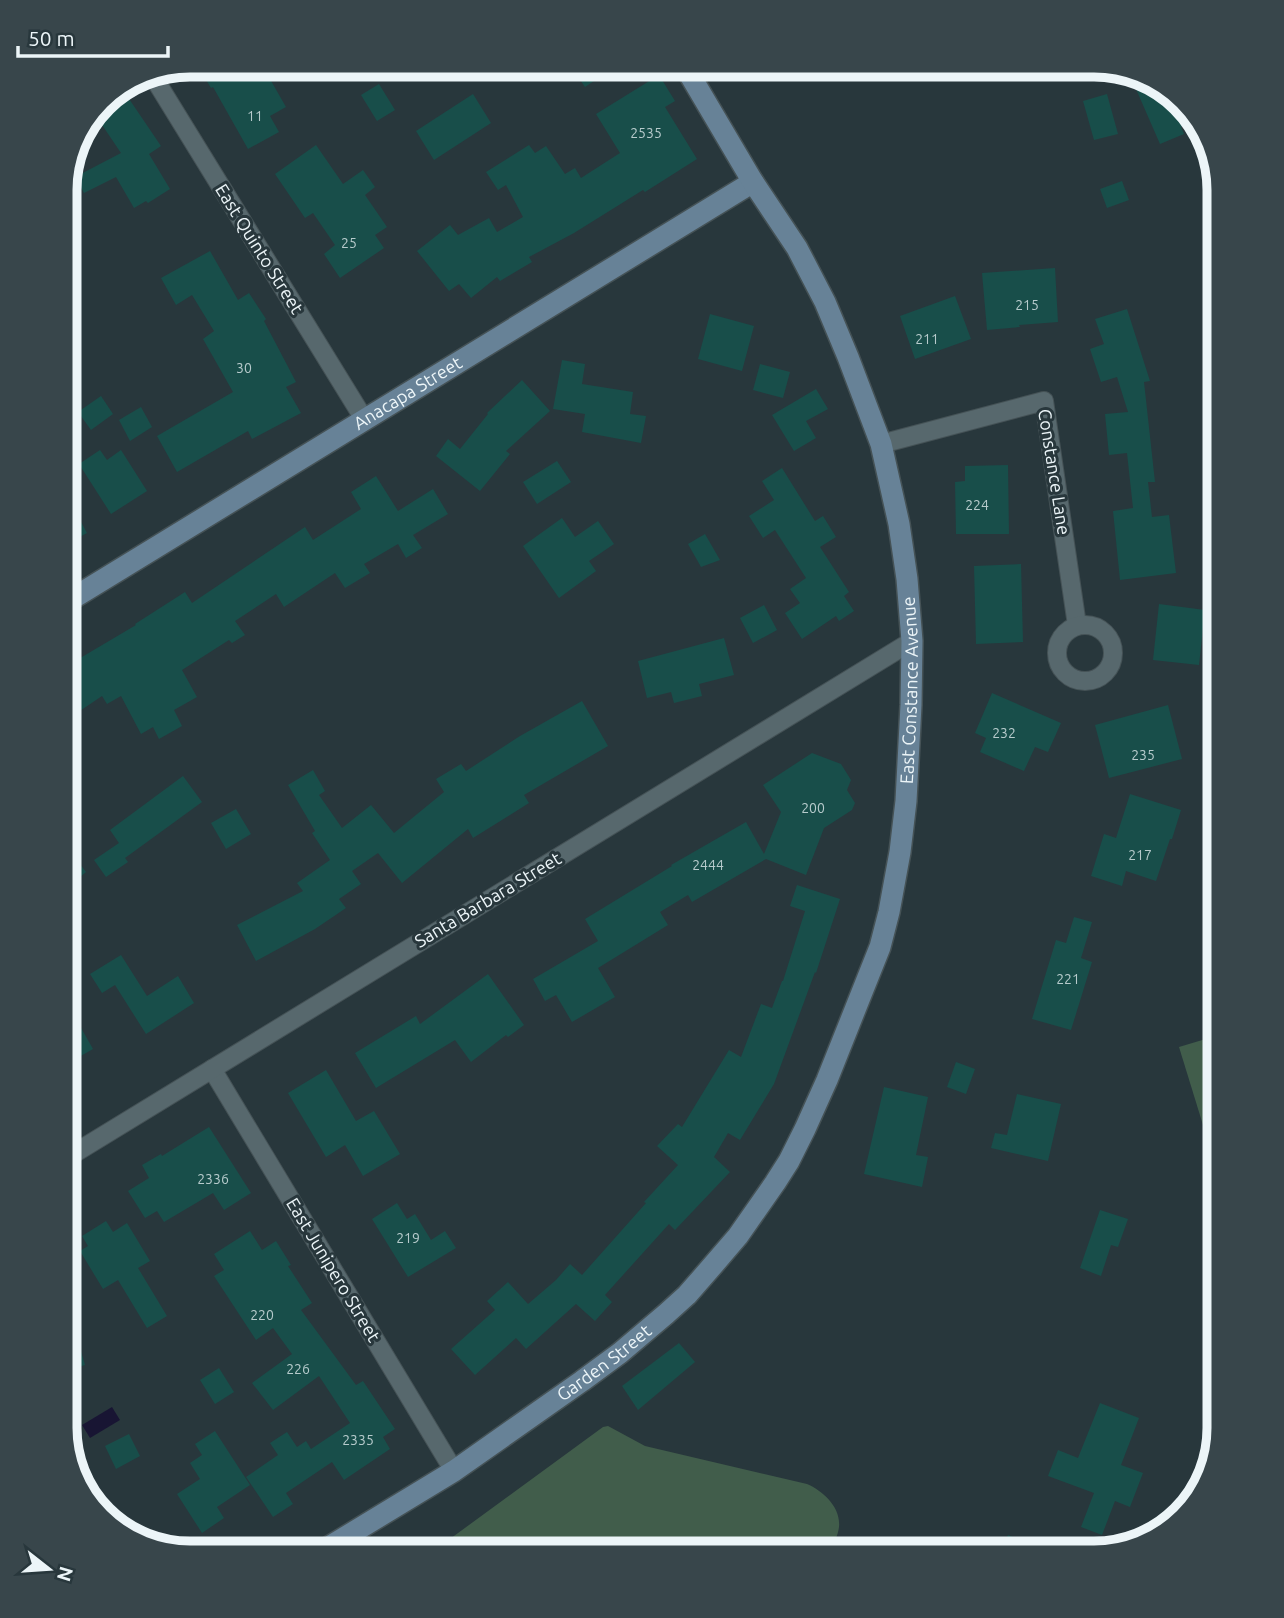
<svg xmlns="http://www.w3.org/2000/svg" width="1284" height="1618" viewBox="0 0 1284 1618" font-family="Ubuntu,sans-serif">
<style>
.green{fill:#415d4b}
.water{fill:#181533}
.building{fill:#184e4a}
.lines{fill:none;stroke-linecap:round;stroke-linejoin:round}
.street-casing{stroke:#455256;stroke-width:20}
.secondary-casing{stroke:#455256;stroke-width:24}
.street{stroke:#57686d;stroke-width:18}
.secondary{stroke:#678297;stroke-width:21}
.labels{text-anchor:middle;stroke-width:6;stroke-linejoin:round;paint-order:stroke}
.number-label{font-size:14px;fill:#b7cbcc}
.street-label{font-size:18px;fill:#ecf5f8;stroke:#28373c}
.rim{fill:none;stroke:#ecf5f8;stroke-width:9}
</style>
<rect width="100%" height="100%" fill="#28373c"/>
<g class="green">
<polygon points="1219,1035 1219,1148 1211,1151 1179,1047"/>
<path d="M608,1426L645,1446L807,1484C823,1491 841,1507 839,1527C838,1536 833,1545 829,1553H433L443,1544L603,1427Z"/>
</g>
<polygon class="water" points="112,1407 120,1420 90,1438 82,1425"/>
<g class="building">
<polygon points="197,65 262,65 286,107 270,116 279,132 248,149 213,87 211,88"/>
<polygon points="570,65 618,65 585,87"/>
<polygon points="659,75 675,101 665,107 697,159 645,192 643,190 574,233 529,257 532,262 500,281 497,277 471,298 459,284 449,291 417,251 450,225 458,235 489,218 497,232 523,217 506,185 498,190 486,172 529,145 535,153 546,146 565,174 575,168 581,178 620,153 596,114"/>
<polygon points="1154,81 1157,82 1169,93 1176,110 1184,107 1197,120 1181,127 1184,134 1160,144 1136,89"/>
<polygon points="379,84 395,110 377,121 361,95"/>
<polygon points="123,90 161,146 149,154 170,189 148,203 146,201 134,208 116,177 84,193 75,177 121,153 94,113 107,96"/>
<polygon points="473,94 491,123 434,160 416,131"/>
<polygon points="1107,94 1118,134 1094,140 1083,101"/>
<polygon points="316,145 343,184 363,170 375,187 365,195 387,227 375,235 384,248 340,278 324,254 335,245 313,213 305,218 275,174"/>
<polygon points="1122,181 1129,200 1107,208 1100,189"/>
<polygon points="210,251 238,300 249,293 266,319 264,321 296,382 286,387 301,413 252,439 248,431 177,472 157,436 233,392 203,339 214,331 192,295 176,305 161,278"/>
<polygon points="1055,268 1058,322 1019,325 1020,327 987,330 982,273"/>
<polygon points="955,296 971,339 915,359 900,316"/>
<polygon points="1127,309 1150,381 1144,382 1155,482 1148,482 1152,517 1169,515 1176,573 1120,580 1113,511 1133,508 1127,453 1109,455 1105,414 1128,412 1117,377 1101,382 1090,349 1104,344 1095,319"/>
<polygon points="710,314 754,326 742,371 698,359"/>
<polygon points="562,360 585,364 582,384 633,392 630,414 646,416 641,443 582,432 585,414 553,409"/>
<polygon points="760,364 790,372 783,398 753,390"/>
<polygon points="522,380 550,411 506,451 510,454 480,491 436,456 448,439 460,449 488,414 487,413"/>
<polygon points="816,389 828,409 806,421 816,438 794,451 772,415"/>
<polygon points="101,396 113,414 91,430 78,412"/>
<polygon points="141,407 152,427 130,441 119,420"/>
<polygon points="100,450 107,460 121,450 147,491 111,514 79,464"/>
<polygon points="557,461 571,482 537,504 523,482"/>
<polygon points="1008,465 1009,534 956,534 955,482 965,481 965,466"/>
<polygon points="782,468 815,521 823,516 836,537 820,547 849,592 844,596 854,611 839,621 836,616 802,639 785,613 800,603 790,589 806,578 775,530 763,538 749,516 774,500 762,481"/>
<polygon points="376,476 398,511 433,489 448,514 413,535 422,548 406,558 398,544 364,564 370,573 345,588 335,573 284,607 276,594 235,621 245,635 232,643 229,640 182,670 197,697 174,710 182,726 159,739 153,727 141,734 121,696 107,704 102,696 65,721 65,667 136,625 135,624 185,592 192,603 305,527 313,540 361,509 351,492"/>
<polygon points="65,492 87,533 65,545"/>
<polygon points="562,518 575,537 598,521 614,544 589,561 596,571 559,598 523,546"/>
<polygon points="705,534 720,560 701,567 688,544"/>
<polygon points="1021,564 1023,642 976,644 974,566"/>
<polygon points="1159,604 1205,610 1199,665 1153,660"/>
<polygon points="764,605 777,630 753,643 740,618"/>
<polygon points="724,638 734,675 699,684 702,696 674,703 671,692 647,698 638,661"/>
<polygon points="992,693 1061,723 1048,752 1035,747 1024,771 980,752 986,738 975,733"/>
<polygon points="582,701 608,746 524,795 529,803 473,838 468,829 402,883 378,853 352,871 361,884 339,899 346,908 315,929 256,961 237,925 303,891 297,883 330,860 312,833 315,831 288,785 313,770 325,791 319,795 342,828 371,805 394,833 444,792 436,779 461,764 466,771 520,736"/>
<polygon points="1168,705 1182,759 1109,778 1095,725"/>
<polygon points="812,753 841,764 851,780 847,790 855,803 852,810 824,828 806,875 766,859 692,902 688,895 660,912 668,925 598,968 615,997 572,1022 556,995 545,1001 533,979 598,941 585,919 672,866 671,865 746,822 764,854 781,812 763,785"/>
<polygon points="183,776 202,802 125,858 128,862 106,877 94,860 119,843 110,830"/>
<polygon points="1130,794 1181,810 1172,839 1170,839 1156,881 1126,871 1122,886 1091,876 1104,834 1116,838"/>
<polygon points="236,809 251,834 226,849 211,823"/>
<polygon points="65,845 86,872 65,890"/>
<polygon points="797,885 840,899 816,973 815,972 774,1084 740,1140 728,1133 714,1157 730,1172 675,1230 669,1224 605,1295 612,1302 595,1321 576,1304 526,1349 516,1338 475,1375 451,1349 495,1310 487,1301 508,1282 528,1304 556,1280 570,1264 582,1275 646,1203 644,1202 678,1165 657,1146 678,1124 682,1127 729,1050 741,1057 761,1004 772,1008 782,981 783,981 805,911 790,906"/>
<polygon points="1074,917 1092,922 1081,958 1092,962 1071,1030 1032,1019 1056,940 1066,943"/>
<polygon points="121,955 147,996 178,976 194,1003 146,1034 115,985 102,993 90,974"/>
<polygon points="488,974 524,1025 508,1037 506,1035 471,1062 455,1040 376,1088 355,1053 416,1016 420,1024"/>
<polygon points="80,1026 93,1049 65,1065 65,1035"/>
<polygon points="956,1062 975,1069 966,1094 947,1087"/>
<polygon points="326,1070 356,1121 374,1111 400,1154 363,1176 345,1145 326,1157 288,1093"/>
<polygon points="884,1087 928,1097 916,1155 928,1157 922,1187 864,1174"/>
<polygon points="1017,1094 1061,1104 1048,1161 991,1148 995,1133 1007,1135"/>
<polygon points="209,1127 251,1193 224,1210 213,1193 164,1222 157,1211 145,1218 128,1191 149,1178 142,1165 161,1154 162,1156"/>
<polygon points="397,1203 407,1219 415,1214 431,1240 445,1231 456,1248 408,1277 372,1219"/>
<polygon points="1100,1210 1128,1219 1118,1247 1111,1245 1101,1276 1080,1268"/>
<polygon points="106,1221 113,1232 127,1223 150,1261 138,1268 167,1316 147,1328 118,1280 103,1289 80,1251 88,1246 82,1236"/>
<polygon points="250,1231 262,1250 276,1241 291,1265 288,1266 312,1303 301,1310 356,1385 363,1381 395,1429 383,1437 390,1449 344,1480 332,1462 286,1493 293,1504 273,1517 246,1477 278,1455 270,1443 287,1432 297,1447 306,1441 311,1449 350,1423 319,1376 273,1410 252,1383 292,1354 273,1328 256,1340 214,1276 224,1270 214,1254"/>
<polygon points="69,1310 85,1365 65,1371 65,1311"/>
<polygon points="679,1343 695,1362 638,1410 622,1386"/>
<polygon points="219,1368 234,1392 215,1404 200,1380"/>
<polygon points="1100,1403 1139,1418 1121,1465 1143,1473 1130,1507 1115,1501 1102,1535 1081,1527 1094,1493 1048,1476 1058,1450 1078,1458"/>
<polygon points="215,1431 250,1485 217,1507 224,1518 202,1533 177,1494 200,1479 190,1463 202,1455 195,1444"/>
<polygon points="129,1434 140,1456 116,1469 105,1446"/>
<polygon points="1008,1535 1051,1553 1000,1553"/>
</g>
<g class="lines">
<g class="street-casing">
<g id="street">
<polyline points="154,78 364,419"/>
<polyline points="881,444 1044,401 1077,625"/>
<circle cx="1085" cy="653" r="28"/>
<polyline points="212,1069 454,1471"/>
<polyline points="65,1159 912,641"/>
</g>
</g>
<g class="secondary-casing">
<g id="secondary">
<path id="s1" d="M65,603L753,182"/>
<path id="s2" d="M319,1553L454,1471L582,1381L620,1353L666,1314L687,1295L714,1264L738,1236L775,1183L789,1161L805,1129L827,1080L880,947L889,912L900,852L906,801L911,705L912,641L907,579L899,524L881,444L848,357L825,302L797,248L753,182L684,65"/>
</g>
</g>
<use href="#street" class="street"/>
<use href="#secondary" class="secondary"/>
</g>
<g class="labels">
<g class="number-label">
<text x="255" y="121">11</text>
<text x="646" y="138">2535</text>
<text x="349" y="248">25</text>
<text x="1027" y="310">215</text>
<text x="927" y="344">211</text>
<text x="244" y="373">30</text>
<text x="977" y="510">224</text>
<text x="1004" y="738">232</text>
<text x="1143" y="760">235</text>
<text x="813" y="813">200</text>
<text x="1140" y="860">217</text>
<text x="708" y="870">2444</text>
<text x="1068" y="984">221</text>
<text x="213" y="1184">2336</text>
<text x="408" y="1243">219</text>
<text x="262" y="1320">220</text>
<text x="298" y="1374">226</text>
<text x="358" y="1445">2335</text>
</g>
<g class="street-label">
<text transform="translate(259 249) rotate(58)" y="6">East Quinto Street</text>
<text dy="6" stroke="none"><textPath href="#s1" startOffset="402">Anacapa Street</textPath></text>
<text transform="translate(1054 472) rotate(81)" y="6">Constance Lane</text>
<text dy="6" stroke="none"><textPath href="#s2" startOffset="1111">East Constance Avenue</textPath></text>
<text transform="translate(488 900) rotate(-31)" y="6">Santa Barbara Street</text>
<text transform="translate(333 1270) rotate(59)" y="6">East Junipero Street</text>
<text dy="6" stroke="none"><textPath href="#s2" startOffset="343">Garden Street</textPath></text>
</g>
</g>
<path d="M0 0H1284V1618H0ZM190 77H1094A113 113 0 0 1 1207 190V1428A113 113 0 0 1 1094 1541H190A113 113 0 0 1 77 1428V190A113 113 0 0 1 190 77Z" fill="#38464b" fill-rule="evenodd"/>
<path class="rim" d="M190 77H1094A113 113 0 0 1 1207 190V1428A113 113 0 0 1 1094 1541H190A113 113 0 0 1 77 1428V190A113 113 0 0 1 190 77Z"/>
<g transform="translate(49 1569) rotate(107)" stroke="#28373c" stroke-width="5" paint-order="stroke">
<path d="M0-5L12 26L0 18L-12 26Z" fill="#ecf5f8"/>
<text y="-10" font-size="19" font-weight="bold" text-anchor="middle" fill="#ecf5f8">N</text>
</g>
<path d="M18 46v10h150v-10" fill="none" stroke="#ecf5f8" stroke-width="3.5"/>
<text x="28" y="46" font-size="21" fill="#ecf5f8" stroke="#28373c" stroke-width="5" paint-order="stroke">50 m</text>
</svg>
